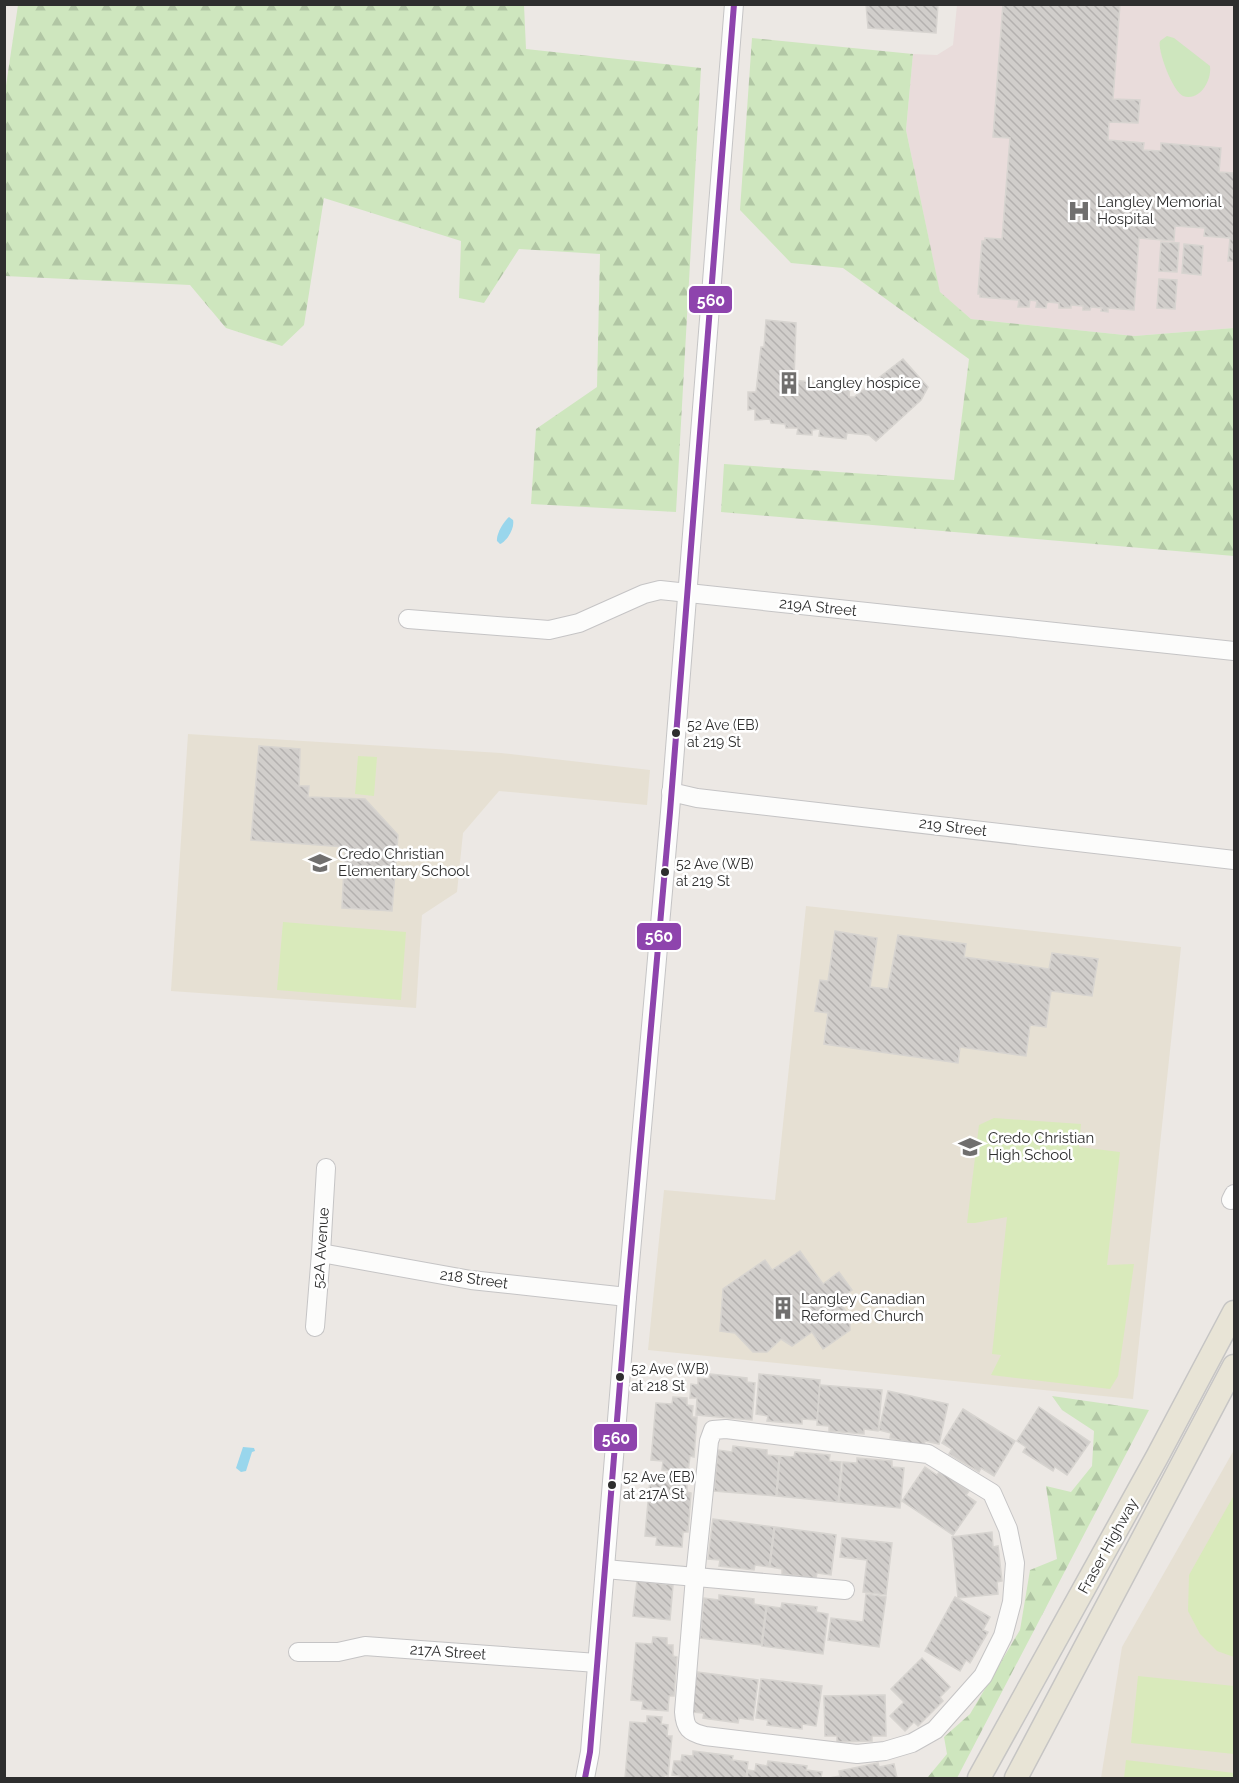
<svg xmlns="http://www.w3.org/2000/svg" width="1239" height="1783" viewBox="0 0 1239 1783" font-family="Raleway,sans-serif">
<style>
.education{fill:#e6e0d3}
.medical{fill:#e9dcdb}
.forest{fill:url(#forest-firs)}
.garden{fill:#cee6be}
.pitch{fill:#d9eabb}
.water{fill:#99d6ec}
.building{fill:url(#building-back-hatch);stroke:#d7d4d0;stroke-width:1.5}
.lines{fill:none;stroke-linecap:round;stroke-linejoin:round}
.minor-casing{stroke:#c5c4c5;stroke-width:20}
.major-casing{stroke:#c6c5c4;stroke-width:25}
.minor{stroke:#fcfcfb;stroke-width:18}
.major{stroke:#e8e4d6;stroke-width:22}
.bus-1-casing{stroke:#fff;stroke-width:10}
.bus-1{stroke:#8e44ad;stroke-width:6}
.bus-dot{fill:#2e2e2e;stroke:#fff;stroke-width:2}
.labels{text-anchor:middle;stroke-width:5;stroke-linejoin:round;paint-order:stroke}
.bus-label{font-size:14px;fill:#2e2e2e;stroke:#fff;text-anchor:start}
.poi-label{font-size:15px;fill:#2e2e2e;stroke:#fff;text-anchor:start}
.street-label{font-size:15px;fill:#2e2e2e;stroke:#fff}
.line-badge{stroke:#fff;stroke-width:2}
.badge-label{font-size:16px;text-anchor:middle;font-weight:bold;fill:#fff}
</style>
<defs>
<pattern id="forest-firs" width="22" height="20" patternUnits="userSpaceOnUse" patternTransform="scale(1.5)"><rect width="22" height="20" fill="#cee6be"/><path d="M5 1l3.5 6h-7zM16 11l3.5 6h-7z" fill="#b1c6a4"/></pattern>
<pattern id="building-back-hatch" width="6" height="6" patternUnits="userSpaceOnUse" patternTransform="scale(1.5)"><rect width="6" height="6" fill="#d1cecb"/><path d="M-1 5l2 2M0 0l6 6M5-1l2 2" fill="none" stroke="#b4b1af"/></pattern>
</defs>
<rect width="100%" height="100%" fill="#ece8e4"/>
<g class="education">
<polygon points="188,734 501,753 650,770 647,805 499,791 463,833 457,892 422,915 416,1008 171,991"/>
<polygon points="806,906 1181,947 1133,1399 648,1350 664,1190 775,1200"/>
<polygon points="1234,1450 1234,1778 1101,1778 1122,1647"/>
</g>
<polygon class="medical" points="957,5 1234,5 1234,328 1134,336 971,319 940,293 906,130 913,54 937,55 953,45"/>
<g class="forest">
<polygon points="18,5 524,5 526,49 701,68 676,512 531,504 536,429 597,387 600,254 519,249 484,303 459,298 461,241 324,198 304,325 282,346 226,328 190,285 5,276 4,99"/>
<polygon points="752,38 913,54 906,130 940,292 971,319 1134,336 1234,328 1234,556 721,512 724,464 954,480 969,359 843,268 791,263 740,210"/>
<polygon points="1052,1396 1149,1410 957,1778 927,1778 947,1754 944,1737 970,1714 1020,1630 1030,1570 1057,1559 1046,1486 1071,1492 1092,1466 1094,1431 1062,1410"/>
</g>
<path class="garden" d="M1167,36L1174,38L1210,66C1212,81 1199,102 1183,96C1173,92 1157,50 1160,41Z"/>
<g class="pitch">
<polygon points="358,756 377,757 374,796 355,794"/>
<polygon points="283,922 406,932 401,1000 277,990"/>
<polygon points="994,1118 1081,1124 1079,1147 1120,1152 1107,1265 1134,1264 1118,1376 1110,1389 991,1375 1001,1355 992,1354 1007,1217 975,1223 967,1223 979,1125"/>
<polygon points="1234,1495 1234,1657 1217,1651 1200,1634 1188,1611 1189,1575"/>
<polygon points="1138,1676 1234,1686 1234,1754 1131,1743"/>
<polygon points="1126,1760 1234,1773 1234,1778 1124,1778"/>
</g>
<g class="water">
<path d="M509,517L513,520C515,528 507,541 500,544L497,541C496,534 504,521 509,517Z"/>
<polygon points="243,1447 254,1448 255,1451 252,1452 246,1471 241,1472 236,1468"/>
</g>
<g class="building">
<polygon points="866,4 938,4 936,33 868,28"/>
<polygon points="1003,4 1120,4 1113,99 1140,100 1138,123 1109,122 1108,140 1144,143 1143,150 1161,151 1161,143 1221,148 1219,172 1234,173 1234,261 1228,261 1230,238 1204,236 1205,228 1175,226 1174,241 1139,238 1134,310 1108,308 1108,312 1101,311 1102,308 1091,307 1090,310 1083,310 1083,306 1071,305 1071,308 1059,308 1059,303 1047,302 1046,308 1036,307 1037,301 1030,300 1029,307 1018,307 1019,300 980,297 980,294 978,294 982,241 985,241 985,238 1002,239 1010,138 993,137"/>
<polygon points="1161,242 1179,243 1177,272 1159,271"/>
<polygon points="1184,244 1203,246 1201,275 1182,273"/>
<polygon points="1159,279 1177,280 1175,309 1157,308"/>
<polygon points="766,320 796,323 794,380 850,387 849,397 854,397 903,359 928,387 921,400 876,441 869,435 847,433 846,439 819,436 820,429 812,430 812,435 797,434 798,428 786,428 785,424 771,423 770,419 755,420 755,409 748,410 748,392 756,392 761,347 764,347"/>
<polygon points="259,746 300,749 299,786 309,786 308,797 365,799 398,835 392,911 342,908 345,847 251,840"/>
<polygon points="835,931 877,938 870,987 888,989 898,935 966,944 964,957 1049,969 1052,953 1098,959 1092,996 1051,991 1046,1027 1030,1025 1026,1056 960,1047 958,1063 824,1044 828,1013 815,1011 820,980 828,981"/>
<polygon points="800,1251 823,1284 839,1272 852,1290 838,1300 850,1317 850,1330 823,1349 812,1332 792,1346 781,1339 767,1352 753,1352 735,1333 720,1331 723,1289 765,1260 772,1270"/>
<polygon points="710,1374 747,1378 747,1382 755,1383 752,1420 696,1415 697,1398 690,1398 691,1384 698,1385 698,1378 709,1379"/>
<polygon points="759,1374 820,1380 817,1420 802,1419 802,1424 767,1421 768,1416 756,1414"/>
<polygon points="820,1385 882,1390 878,1431 864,1429 864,1434 829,1431 829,1426 817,1425"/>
<polygon points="888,1391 948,1404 939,1444 925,1441 924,1446 890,1438 891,1433 879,1430"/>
<polygon points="673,1397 687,1398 687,1405 693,1406 692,1417 697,1417 694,1457 690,1456 688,1472 662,1470 663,1461 651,1460 656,1403 672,1404"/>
<polygon points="1039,1407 1090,1442 1067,1475 1055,1467 1053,1471 1023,1452 1026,1447 1017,1441"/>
<polygon points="963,1409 1015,1441 994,1476 981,1468 979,1472 949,1454 952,1449 942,1443"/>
<polygon points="733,1446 767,1450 767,1455 779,1456 776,1496 714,1491 718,1450 732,1452"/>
<polygon points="795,1452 830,1455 829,1461 841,1462 838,1502 777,1496 780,1456 794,1457"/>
<polygon points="857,1458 892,1461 892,1467 904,1468 900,1508 839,1502 843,1462 857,1463"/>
<polygon points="925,1467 937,1475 940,1471 969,1491 966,1495 976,1502 953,1535 902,1501"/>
<polygon points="667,1473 681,1474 681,1481 687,1481 687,1492 691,1493 688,1532 683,1532 682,1547 656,1545 657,1537 645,1536 650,1479 666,1480"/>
<polygon points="713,1519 774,1527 769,1567 755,1565 754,1570 719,1566 720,1560 708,1559"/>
<polygon points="775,1527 836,1535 831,1575 817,1573 816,1578 782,1574 782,1569 770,1567"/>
<polygon points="992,1532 993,1547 998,1546 1002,1581 997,1582 998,1594 958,1598 952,1537"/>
<polygon points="842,1538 892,1543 886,1595 863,1592 867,1560 840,1557"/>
<polygon points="637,1581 673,1585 670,1620 633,1616"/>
<polygon points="866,1594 886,1597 879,1647 828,1640 831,1618 863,1622"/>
<polygon points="719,1595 754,1599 754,1604 766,1606 761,1645 700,1638 704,1598 719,1600"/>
<polygon points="955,1597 990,1617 983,1630 988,1632 970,1663 966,1660 960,1671 925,1651"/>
<polygon points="782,1603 817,1607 816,1612 828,1614 823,1654 762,1646 767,1606 781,1608"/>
<polygon points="653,1637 667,1638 667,1645 673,1645 673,1656 677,1657 674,1696 669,1696 668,1711 642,1709 643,1701 631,1700 636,1643 652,1644"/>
<polygon points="922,1658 950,1687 940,1697 943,1701 918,1726 914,1722 905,1731 890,1716 904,1702 891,1689"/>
<polygon points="697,1672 758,1680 753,1720 739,1718 738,1723 703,1718 704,1713 692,1712"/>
<polygon points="761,1679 822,1686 816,1726 802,1724 802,1729 767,1725 768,1720 756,1718"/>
<polygon points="885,1695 886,1736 872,1736 872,1741 837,1742 837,1736 825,1736 824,1696"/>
<polygon points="647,1716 662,1717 661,1724 668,1725 667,1736 672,1736 668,1776 664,1775 664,1778 625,1778 630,1722 647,1723"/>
<polygon points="693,1751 733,1756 732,1760 748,1762 746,1778 680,1778 680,1776 672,1775 674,1761 681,1761 682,1755 693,1756"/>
<polygon points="768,1761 807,1766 806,1770 822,1772 821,1778 747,1778 748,1770 755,1771 756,1764 767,1766"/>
<polygon points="878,1763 879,1767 894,1764 897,1778 829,1778 840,1776 839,1771"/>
</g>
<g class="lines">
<g class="minor-casing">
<g id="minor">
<polyline points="408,619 549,630 579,623 644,594 660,590 1234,651"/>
<polyline points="671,792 697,798 1234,860"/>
<polyline points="1231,1200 1234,1194"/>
<polyline points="321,1253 471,1280 627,1297"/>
<polyline points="315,1327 321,1253 326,1168"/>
<path d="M726,1429L928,1454L992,1493L1008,1529L1015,1563L1012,1602L1003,1636L983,1676L935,1730L912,1743L885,1751L857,1754L705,1736C689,1732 685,1728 684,1712L695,1577L709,1441L713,1430Z"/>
<polyline points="605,1569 845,1590"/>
<polyline points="298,1652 338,1652 365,1646 597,1663"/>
<polyline points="585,1778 590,1752 627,1297 670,812 734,4"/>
</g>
</g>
<g class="major-casing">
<g id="major">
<polyline points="979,1778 1157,1457 1234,1312"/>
<polyline points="1016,1778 1234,1366"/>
</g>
</g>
<use href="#minor" class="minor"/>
<use href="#major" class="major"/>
<g class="bus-1-casing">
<polyline id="bus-1" points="585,1778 590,1752 627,1297 670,812 734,4"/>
</g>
<use href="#bus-1" class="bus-1"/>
</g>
<defs>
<g id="hospital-bare" transform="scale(1.8)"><path d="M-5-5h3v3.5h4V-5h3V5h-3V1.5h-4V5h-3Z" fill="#706f6e" stroke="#fff" stroke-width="2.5" paint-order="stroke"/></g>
<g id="building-bare" transform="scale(1.8)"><path d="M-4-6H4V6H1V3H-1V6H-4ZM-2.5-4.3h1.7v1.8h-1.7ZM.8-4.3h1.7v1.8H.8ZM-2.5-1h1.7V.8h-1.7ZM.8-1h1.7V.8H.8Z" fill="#706f6e" stroke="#fff" stroke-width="2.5" paint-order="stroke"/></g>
<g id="school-bare" transform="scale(1.8)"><path d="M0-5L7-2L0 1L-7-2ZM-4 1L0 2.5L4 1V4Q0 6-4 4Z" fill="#706f6e" stroke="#fff" stroke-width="2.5" paint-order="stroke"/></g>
</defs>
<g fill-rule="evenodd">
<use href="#hospital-bare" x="1079" y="211"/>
<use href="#building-bare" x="789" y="383"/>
<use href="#school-bare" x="320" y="863"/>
<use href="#school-bare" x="970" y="1147"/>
<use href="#building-bare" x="783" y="1308"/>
</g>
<g class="bus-dot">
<circle cx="676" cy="733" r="5"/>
<circle cx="665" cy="872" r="5"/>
<circle cx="620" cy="1377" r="5"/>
<circle cx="612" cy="1485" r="5"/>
</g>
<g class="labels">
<g class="bus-label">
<text x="687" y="730">52 Ave (EB)<tspan x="687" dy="17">at 219 St</tspan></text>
<text x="676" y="869">52 Ave (WB)<tspan x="676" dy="17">at 219 St</tspan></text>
<text x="631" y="1374">52 Ave (WB)<tspan x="631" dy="17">at 218 St</tspan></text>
<text x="623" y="1482">52 Ave (EB)<tspan x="623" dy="17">at 217A St</tspan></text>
</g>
<g class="poi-label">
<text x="1097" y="207">Langley Memorial<tspan x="1097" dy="17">Hospital</tspan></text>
<text x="807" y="388">Langley hospice</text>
<text x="338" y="859">Credo Christian<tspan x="338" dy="17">Elementary School</tspan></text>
<text x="988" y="1143">Credo Christian<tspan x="988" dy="17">High School</tspan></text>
<text x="801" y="1304">Langley Canadian<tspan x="801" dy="17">Reformed Church</tspan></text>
</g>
<g class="street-label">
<text transform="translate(818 607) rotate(6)" y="5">219A Street</text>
<text transform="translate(953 827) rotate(7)" y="5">219 Street</text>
<text transform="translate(321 1248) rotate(-86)" y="5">52A Avenue</text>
<text transform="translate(474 1279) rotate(8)" y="5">218 Street</text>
<text transform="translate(1108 1546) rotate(-61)" y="5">Fraser Highway</text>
<text transform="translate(448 1652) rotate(4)" y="5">217A Street</text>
</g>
</g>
<g class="line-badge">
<rect x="688" y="285" width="45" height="29" rx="6" fill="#8e44ad"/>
<rect x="636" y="922" width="46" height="29" rx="6" fill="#8e44ad"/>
<rect x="593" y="1423" width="45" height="29" rx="6" fill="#8e44ad"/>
</g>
<g class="badge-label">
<text x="711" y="306">560</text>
<text x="659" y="942">560</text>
<text x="616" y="1444">560</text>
</g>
<rect width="1239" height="1783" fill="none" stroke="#2e2e2e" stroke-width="12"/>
</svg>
